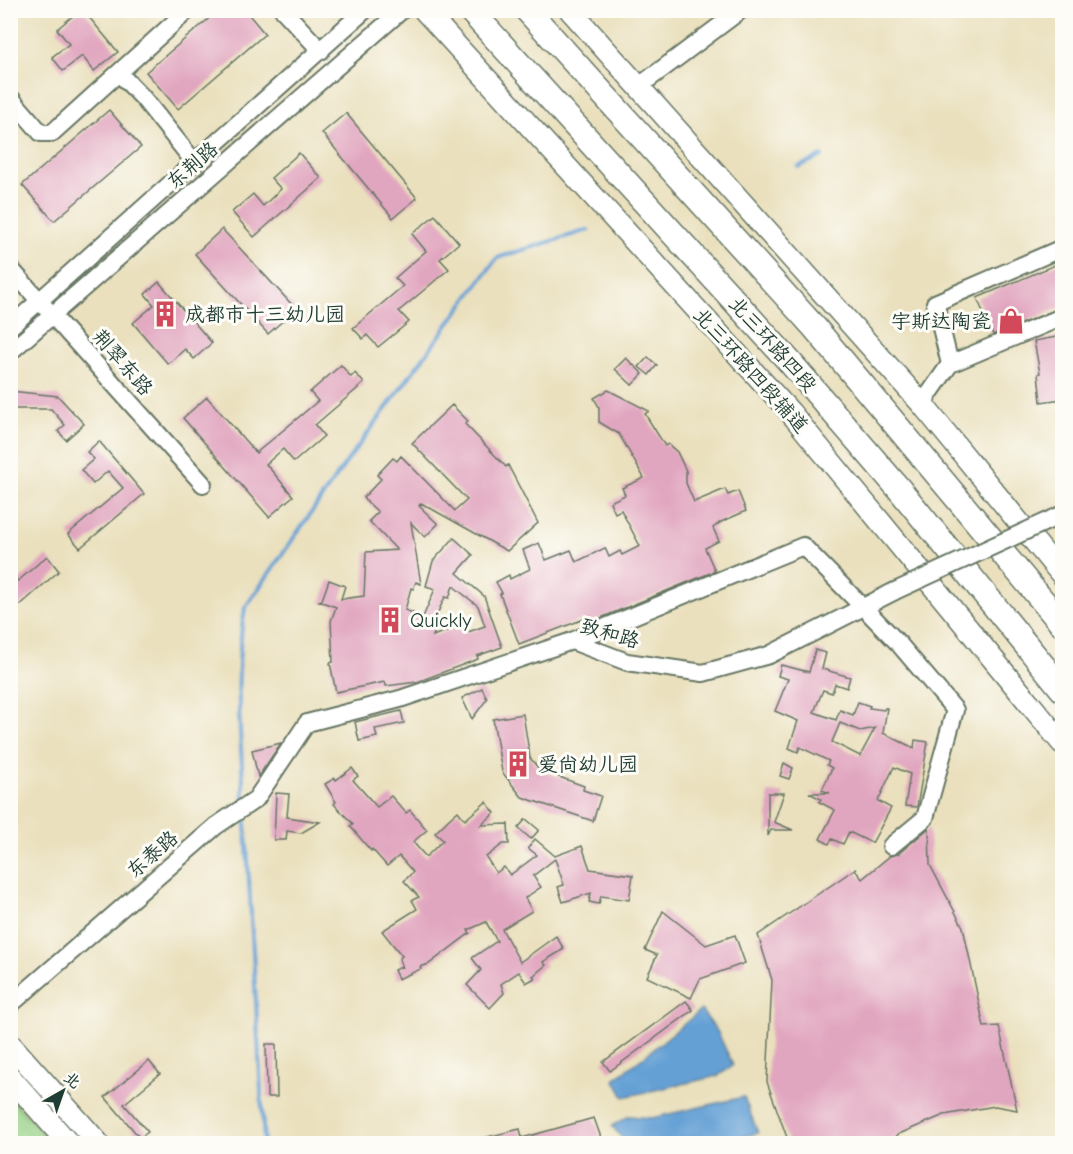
<svg xmlns="http://www.w3.org/2000/svg" width="1073" height="1154" viewBox="0 0 1073 1154" font-family="'Comic Neue','LXGW WenKai TC',sans-serif">
<style>
.green{fill:#94d084;stroke:#5a865c;stroke-width:1.5}
.water{fill:#65a0d5;stroke:#426e84;stroke-width:1.5}
.lines{fill:none;stroke-linecap:round;stroke-linejoin:round}
.stream{stroke:#65a0d5;stroke-width:4}
.building{fill:#e1a6bf;fill-rule:evenodd}
.minor-casing{stroke:#667664;stroke-width:20}
.major-casing{stroke:#667664;stroke-width:24}
.highway-casing{stroke:#667664;stroke-width:27}
.minor{stroke:#fff;stroke-width:16}
.major{stroke:#fff;stroke-width:21}
.highway{stroke:#fff;stroke-width:24}
.minor-bridge-casing{stroke:#667664;stroke-width:20;stroke-linecap:butt}
.minor-bridge{stroke:#fff;stroke-width:16}
.labels{text-anchor:middle;stroke-width:6;stroke-linejoin:round;paint-order:stroke}
.street-label{font-size:20px;fill:#1f3d34;stroke:#fdfcf7}
.poi-label{font-size:20px;fill:#1f3d34;stroke:#fdfcf7;text-anchor:start}
</style>
<rect width="100%" height="100%" fill="#fdfcf7"/>
<filter id="ink" filterUnits="userSpaceOnUse"><feTurbulence type="fractalNoise" baseFrequency=".0167" numOctaves="2"/><feDisplacementMap in="SourceGraphic" scale="12" xChannelSelector="R" yChannelSelector="G"/><feConvolveMatrix kernelMatrix="1 2 1 2 8 2 1 2 1" color-interpolation-filters="sRGB"/></filter>
<filter id="wash" filterUnits="userSpaceOnUse"><feTurbulence type="fractalNoise" baseFrequency=".008" numOctaves="4" result="noise"/><feDisplacementMap in="SourceGraphic" scale="24" xChannelSelector="R" yChannelSelector="G"/><feGaussianBlur stdDeviation="1.35" result="paint"/><feColorMatrix in="noise" values="0 0 0 0 0 0 0 0 0 0 0 0 0 0 0 0 0 1.4 0 .05"/><feComposite in="paint" operator="in"/></filter>
<g filter="url(#wash)">
<rect width="100%" height="100%" fill="#eae0bd"/>
<polygon class="green" points="10,1098 11,1098 51,1143 11,1143"/>
<g class="water">
<polygon points="701,1010 717,1031 733,1065 718,1076 624,1097 614,1079 640,1060"/>
<polygon points="744,1097 758,1133 717,1143 626,1143 612,1126 629,1116 652,1118"/>
</g>
<g class="lines">
<g class="stream">
<polyline points="798,167 822,156"/>
<path d="M244,801C241,737 233,671 245,608L345,464L497,258L588,230"/>
<polyline points="245,811 264,1144"/>
</g>
</g>
<g id="blocks">
<g class="building">
<polygon points="80,10 83,10 118,52 94,71 82,56 63,71 52,57 69,44 57,29"/>
<polygon points="219,10 245,10 265,34 178,109 146,72"/>
<polygon points="109,110 141,147 54,221 22,185"/>
<polygon points="346,113 417,198 393,218 322,133"/>
<polygon points="299,153 321,178 254,237 232,212 253,194 263,206 281,189 271,178"/>
<polygon points="435,215 459,243 440,259 449,269 399,311 409,322 378,347 367,335 363,339 353,328 403,286 395,278 426,251 412,234"/>
<polygon points="222,229 296,309 268,334 195,254"/>
<polygon points="1062,262 1062,307 993,335 977,298"/>
<polygon points="159,282 212,343 194,359 185,349 168,364 133,323 154,305 145,294"/>
<polygon points="1062,336 1062,399 1041,402 1038,374 1040,373 1034,341"/>
<polygon points="648,357 657,365 649,375 639,367"/>
<polygon points="626,358 643,374 632,385 615,369"/>
<polygon points="341,365 351,377 355,373 364,383 315,425 324,436 294,462 283,449 266,464 293,496 269,517 183,418 207,397 256,453 318,401 310,392"/>
<polygon points="608,390 649,411 645,414 665,446 668,444 677,452 686,471 686,483 694,502 725,489 728,495 738,491 746,511 721,522 713,528 719,541 705,548 715,571 586,624 584,619 519,644 500,594 502,593 496,582 509,575 510,579 530,569 523,550 539,543 546,560 571,550 576,562 605,548 609,557 620,551 622,555 640,546 621,510 615,513 610,502 625,495 622,488 644,478 619,434 599,422 599,407 594,398"/>
<polygon points="10,391 58,396 84,424 66,440 58,431 65,425 51,409 10,409"/>
<path d="M452,405L468,421L465,424L488,448L506,467L508,465L538,523L507,551L421,503L419,506L438,524L425,537L411,523L421,584L416,582L413,589L411,588L405,610L423,617L435,589L426,586L433,561L454,538L473,555L457,573L484,596L502,647L477,656L478,659L417,682L386,686L385,682L336,692L330,663L333,662L331,621L336,607L319,601L322,600L329,580L345,586L341,599L364,596L366,552L397,550L369,521L378,512L363,498L381,479L377,475L393,458L397,461L401,456L455,511L467,500L412,443ZM453,586L478,606L485,626L468,632L465,624L433,636L438,623L434,621L445,597L449,598Z"/>
<polygon points="99,441 144,494 80,548 68,534 123,488 108,471 93,484 81,470 94,459 87,452"/>
<polygon points="47,556 59,571 10,614 10,573 18,581"/>
<path d="M815,650L826,653L822,669L850,677L847,688L835,684L832,693L823,690L814,712L836,720L840,710L853,715L858,702L870,706L869,708L884,710L885,708H887L883,733L914,748L915,740L928,742L917,807L905,806L910,774L894,767L878,801L891,808L872,843L849,832L843,844L832,839L829,844L820,839L835,810L819,802L821,799L809,793H830L822,790L832,768L827,765L829,761L800,747L798,752L789,748L798,721L775,711L788,679L778,676L781,665L809,672ZM840,723L860,731L875,728L860,756L832,742Z"/>
<polygon points="482,688 487,699 472,719 462,698"/>
<polygon points="401,711 404,723 375,729 377,737 359,741 355,722"/>
<polygon points="523,714 530,758 540,770 584,786 583,790 601,796 593,821 522,797 502,772 493,719"/>
<polygon points="281,743 258,777 252,750"/>
<polygon points="784,763 793,768 789,779 780,776"/>
<polygon points="352,768 358,776 353,780 377,807 391,796 406,813 410,810 427,830 413,842 426,857 443,840 435,833 448,820 458,811 465,820 486,802 495,813 481,825 508,824 509,844 503,844 486,857 496,873 504,867 510,875 537,855 528,848 535,839 555,856 582,846 590,869 633,875 629,900 601,896 599,904 589,902 591,893 563,902 558,887 564,885 555,859 533,876 541,887 525,898 532,911 502,929 520,962 556,936 564,949 543,962 546,965 533,976 535,978 526,983 519,972 501,984 504,993 490,1008 467,985 481,970 472,958 497,941 486,922 468,930 470,933 429,964 420,967 421,969 398,979 394,970 402,967 399,959 402,956 382,931 417,909 412,900 419,897 404,881 413,872 399,856 387,866 372,849 371,851 350,826 353,824 334,804 336,802 325,784 335,778 336,780"/>
<polygon points="276,793 289,794 287,817 320,822 301,833 287,831 286,840 274,840"/>
<polygon points="768,793 784,793 774,822 793,830 771,830 768,836"/>
<polygon points="526,819 539,830 531,839 518,828"/>
<polygon points="929,828 930,865 963,927 984,1027 999,1026 1017,1110 995,1106 944,1115 899,1134 886,1143 789,1143 767,1082 772,980 758,935 855,869 862,879 890,856 898,854"/>
<polygon points="663,911 706,945 735,935 745,963 700,979 691,998 647,977 657,955 645,950"/>
<polygon points="686,1001 693,1010 610,1071 603,1062"/>
<polygon points="266,1044 276,1044 277,1097 267,1097"/>
<polygon points="149,1061 160,1074 124,1104 148,1132 140,1138 105,1097"/>
<polygon points="594,1118 603,1143 476,1143 475,1140 520,1129 522,1138"/>
</g>
</g>
</g>
<g filter="url(#ink)">
<use href="#blocks" fill-opacity="0" stroke="#667664" stroke-width="1.5"/>
<g class="lines">
<g class="minor-casing">
<g id="minor">
<polyline points="283,10 321,51"/>
<polyline points="119,73 143,98 195,163"/>
<polyline points="638,87 741,10"/>
<polyline points="10,97 41,133 52,133 188,10"/>
<polyline points="10,268 203,484"/>
<polyline points="10,327 365,10"/>
<polyline points="10,352 402,10"/>
<polyline points="950,364 1062,317"/>
<polyline points="922,404 950,364 935,303 1062,248"/>
<polyline points="870,614 899,644 955,710 925,818 891,846"/>
<polyline points="572,641 803,546 856,600"/>
<polyline points="10,1005 216,826 256,799 307,723 400,699 572,641 627,662 703,673 769,655 895,591"/>
</g>
</g>
<g class="major-casing">
<g id="major">
<polyline points="424,10 790,412 1062,743"/>
<polyline points="570,10 922,404 1062,575"/>
<polyline points="10,1044 99,1144"/>
<polyline points="10,1077 69,1144"/>
</g>
</g>
<g class="highway-casing">
<g id="highway">
<polyline points="470,10 789,361 900,490 1062,689"/>
<polyline points="527,10 815,328 1062,624"/>
</g>
</g>
<use href="#minor" class="minor"/>
<use href="#major" class="major"/>
<use href="#highway" class="highway"/>
<g class="minor-bridge-casing">
<polyline id="minor-bridge" points="895,591 1061,515"/>
</g>
<use href="#minor-bridge" class="minor-bridge"/>
</g>
</g>
<defs>
<g id="building-bare" transform="scale(2.07)"><path d="M-4-6H4V6H1V3H-1V6H-4ZM-2.5-4.3h1.7v1.8h-1.7ZM.8-4.3h1.7v1.8H.8ZM-2.5-1h1.7V.8h-1.7ZM.8-1h1.7V.8H.8Z" fill="#d1495b" stroke="#fdfcf7" stroke-width="2.5" paint-order="stroke"/></g>
<g id="shop-bare" transform="scale(2.07)"><path d="M-5-2.5h2.3a2.7 3.5 0 0 1 5.4 0H5L5.5 6h-11ZM-1.5-2.5h3a1.5 2.3 0 0 0-3 0Z" fill="#d1495b" stroke="#fdfcf7" stroke-width="2.5" paint-order="stroke"/></g>
</defs>
<g fill-rule="evenodd">
<use href="#building-bare" x="165" y="314"/>
<use href="#shop-bare" x="1011" y="321"/>
<use href="#building-bare" x="390" y="620"/>
<use href="#building-bare" x="518" y="764"/>
</g>
<g class="labels">
<g class="street-label">
<text transform="translate(192 165) rotate(-41)" y="7">东荆路</text>
<text transform="translate(773 344) rotate(48)" y="7">北三环路四段</text>
<text transform="translate(123 362) rotate(49)" y="7">荆翠东路</text>
<text transform="translate(751 370) rotate(48)" y="7">北三环路四段辅道</text>
<text transform="translate(610 633) rotate(16)" y="7">致和路</text>
<text transform="translate(152 854) rotate(-41)" y="7">东泰路</text>
</g>
<g class="poi-label">
<text x="185" y="321">成都市十三幼儿园</text>
<text x="991" y="328" text-anchor="end">宇斯达陶瓷</text>
<text x="410" y="627">Quickly</text>
<text x="538" y="771">爱尚幼儿园</text>
</g>
</g>
<rect width="1073" height="1154" fill="none" stroke="#fdfcf7" stroke-width="36"/>
<g transform="translate(63 1091) rotate(40)" stroke="#fdfcf7" stroke-width="4.5" paint-order="stroke">
<path d="M0-4.5L10 22L0 15L-10 22Z" fill="#1f3d34"/>
<text y="-9" font-size="16" font-weight="bold" text-anchor="middle" fill="#1f3d34">北</text>
</g>
</svg>
